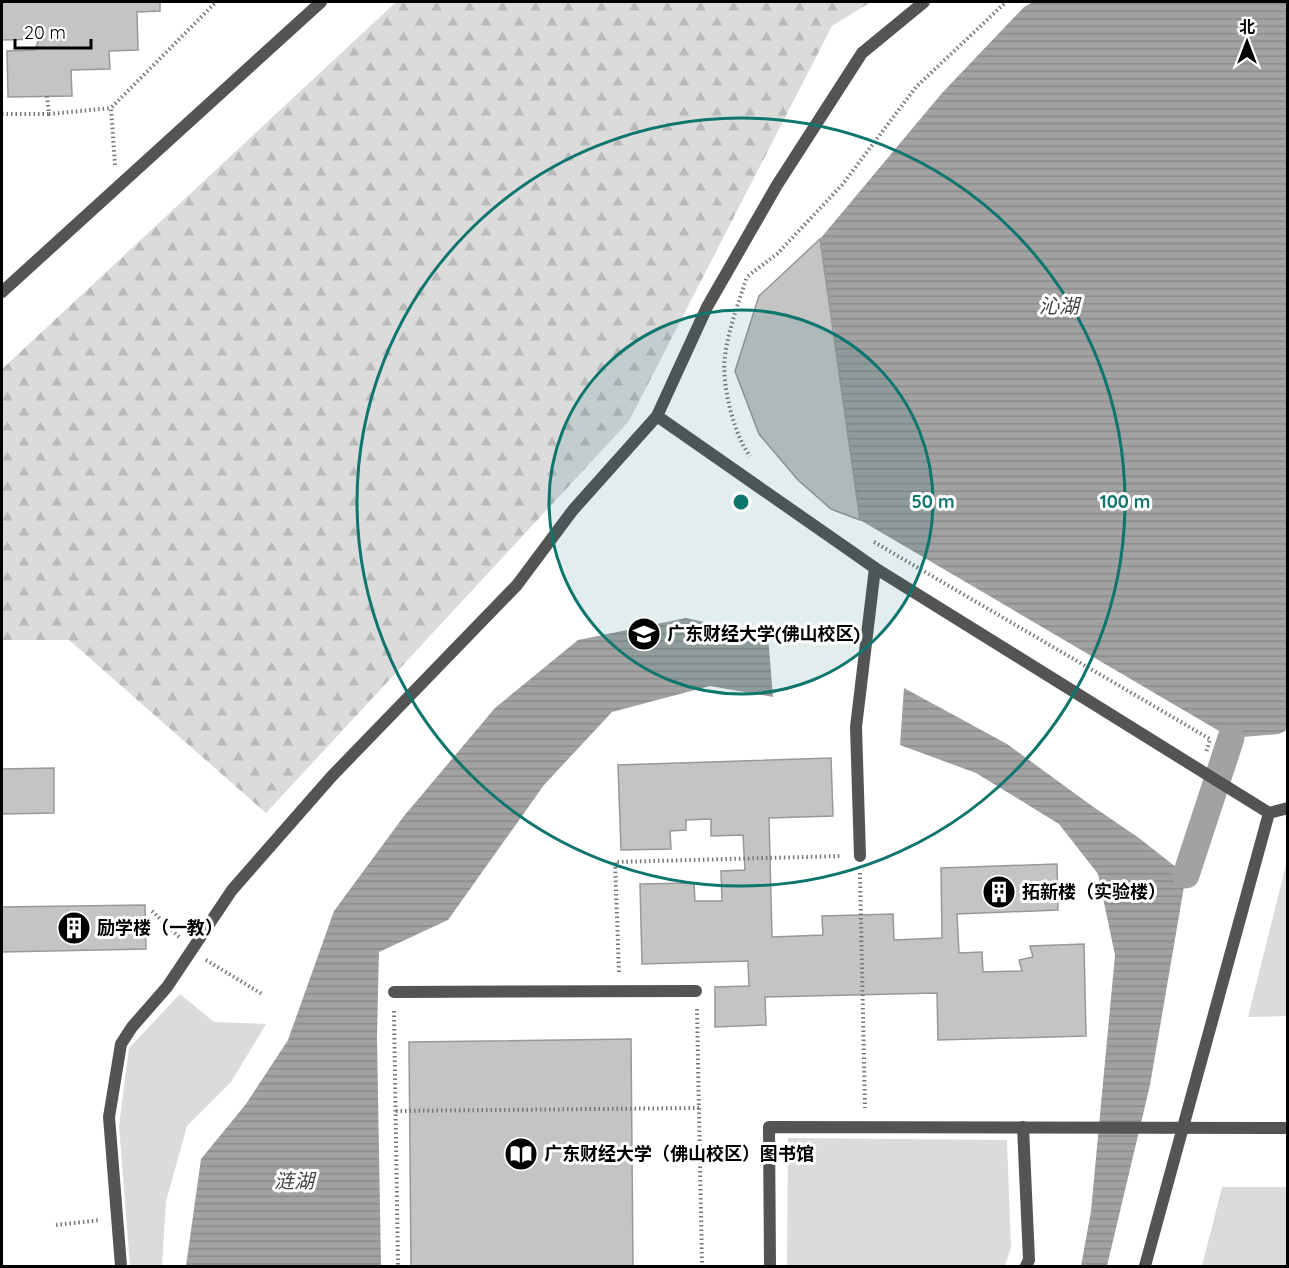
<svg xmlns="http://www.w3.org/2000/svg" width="1289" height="1268" viewBox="0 0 1289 1268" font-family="Quicksand,'Noto Sans SC',sans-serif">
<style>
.grass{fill:#dbdbdb}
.forest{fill:url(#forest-firs)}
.water{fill:url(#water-rules)}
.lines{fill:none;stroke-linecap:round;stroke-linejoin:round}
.canal{stroke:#a2a2a2;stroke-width:27}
.building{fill:#c4c4c4;stroke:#989898;stroke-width:1.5}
.path{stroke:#767676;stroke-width:4;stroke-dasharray:1.5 3;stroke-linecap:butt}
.minor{stroke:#545454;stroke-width:12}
.ring{fill:none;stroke:#0f766e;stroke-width:3}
.labels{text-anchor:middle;stroke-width:6;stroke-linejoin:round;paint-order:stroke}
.poi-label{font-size:18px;font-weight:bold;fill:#000;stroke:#fff;text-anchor:start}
.water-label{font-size:20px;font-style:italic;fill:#434343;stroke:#fff}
.centre{fill:#0f766e;stroke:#fff;stroke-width:3}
.ring-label{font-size:18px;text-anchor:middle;font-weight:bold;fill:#0f766e;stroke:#fff;stroke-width:6;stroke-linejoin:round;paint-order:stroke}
</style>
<defs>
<pattern id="forest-firs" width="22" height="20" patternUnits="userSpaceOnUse" patternTransform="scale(1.5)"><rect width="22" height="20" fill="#dbdbdb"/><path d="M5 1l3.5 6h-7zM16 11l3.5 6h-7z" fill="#bababa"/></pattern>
<pattern id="water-rules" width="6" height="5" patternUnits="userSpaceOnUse" patternTransform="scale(1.5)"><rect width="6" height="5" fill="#a2a2a2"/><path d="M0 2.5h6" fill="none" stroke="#8a8a8a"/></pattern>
</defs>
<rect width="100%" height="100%" fill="#fff"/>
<g class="grass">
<polygon points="1287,861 1287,1016 1248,1017"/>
<polygon points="180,994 214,1022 266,1024 231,1082 187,1126 166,1201 162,1266 130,1266 119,1126 129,1048"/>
<polygon points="788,1138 1007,1140 1011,1247 1005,1266 787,1266"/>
<polygon points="1222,1187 1287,1187 1287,1266 1202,1266"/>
</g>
<polygon class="forest" points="396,2 871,2 832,26 629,421 266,813 69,640 2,640 2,369"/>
<g class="water">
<polygon points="1033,2 1287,2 1287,730 1279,734 1231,738 860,520 820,239 942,93 1024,7"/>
<polygon points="686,618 768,636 773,697 710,686 612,712 544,785 448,920 379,952 377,1036 381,1266 186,1266 201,1159 246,1104 288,1040 334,911 404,816 495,708 578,640"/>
<polygon points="904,688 1007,744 1092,806 1139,838 1186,875 1150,1085 1107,1266 1081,1266 1091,1211 1115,955 1098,874 1059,824 976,773 900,745"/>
</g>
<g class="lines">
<polyline class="canal" points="1186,875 1231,738"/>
</g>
<g class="building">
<polygon points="2,2 160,2 160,11 137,12 138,50 109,51 110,69 71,70 72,96 8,97 7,51 35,50 39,39 2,40"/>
<polygon points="820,239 860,520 831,509 798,480 759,434 735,371 759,296"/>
<polygon points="831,758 833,816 769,818 772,937 823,935 822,916 893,914 894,940 942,938 941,868 1057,864 1058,910 957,914 959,953 982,952 983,972 1022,971 1019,960 1033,957 1030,946 1084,944 1086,1036 938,1040 937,993 765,997 766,1025 715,1027 715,987 749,986 748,961 642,964 640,884 694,883 695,901 722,901 721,871 745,870 743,835 711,836 711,819 686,820 686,830 670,831 671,849 621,850 618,765"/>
<polygon points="54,768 54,813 2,814 2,769"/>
<polygon points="145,905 146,949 2,952 2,907"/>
<polygon points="631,1039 633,1266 411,1266 409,1042"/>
</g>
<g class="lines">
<g class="path">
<polyline points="47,96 49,114 111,108"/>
<polyline points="2,114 49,114"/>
<polyline points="115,165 111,108 216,2"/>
<polyline points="748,276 777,254 842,185 916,87 1006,2"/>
<path d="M746,279C738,305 728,330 725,357C721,382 734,436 750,456"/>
<polyline points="874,542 1210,739 1206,753"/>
<polyline points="860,873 865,1108"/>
<polyline points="152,911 180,938"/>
<polyline points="206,960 262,994"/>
<polyline points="619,972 615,862 842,856"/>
<polyline points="697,1009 702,1266"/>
<polyline points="394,1011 398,1266"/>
<polyline points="396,1111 699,1108"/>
<polyline points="56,1225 100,1220"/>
</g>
<g class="minor">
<polyline points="2,292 321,2"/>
<polyline points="657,416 707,307 777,185 862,53 924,2"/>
<polyline points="860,856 856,727 875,568"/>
<polyline points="394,992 696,991"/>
<polyline points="1023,1127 1029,1260 1026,1266"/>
<polyline points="121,1266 109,1117 121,1044 132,1027 167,987 232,890 332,776 517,585 573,510 657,416 875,568 1269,813"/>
<polyline points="770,1266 769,1127 1288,1128"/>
<polyline points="1145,1266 1269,813 1288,808"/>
</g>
</g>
<circle cx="741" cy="502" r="192" fill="#0f766e" fill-opacity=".12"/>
<g class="ring">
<circle cx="741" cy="502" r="192"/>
<circle cx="741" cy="502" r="384"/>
</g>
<defs>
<g id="university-disc" transform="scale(1.725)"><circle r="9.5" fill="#000" stroke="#fff"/><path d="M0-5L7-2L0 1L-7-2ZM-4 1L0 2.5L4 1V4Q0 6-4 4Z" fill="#fff"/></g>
<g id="building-disc" transform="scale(1.725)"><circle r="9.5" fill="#000" stroke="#fff"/><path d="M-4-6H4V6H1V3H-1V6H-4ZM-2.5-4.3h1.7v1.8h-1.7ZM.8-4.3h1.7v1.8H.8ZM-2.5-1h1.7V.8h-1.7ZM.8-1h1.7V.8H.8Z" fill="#fff"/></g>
<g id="library-disc" transform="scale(1.725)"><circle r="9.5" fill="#000" stroke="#fff"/><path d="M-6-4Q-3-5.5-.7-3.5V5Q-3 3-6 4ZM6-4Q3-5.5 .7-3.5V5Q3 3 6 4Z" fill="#fff"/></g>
</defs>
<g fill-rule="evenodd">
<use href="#university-disc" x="644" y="634"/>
<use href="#building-disc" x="999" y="892"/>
<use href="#building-disc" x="74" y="928"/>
<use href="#library-disc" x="521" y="1154"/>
</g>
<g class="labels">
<g class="poi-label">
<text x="667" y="640">广东财经大学(佛山校区)</text>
<text x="1022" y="898">拓新楼（实验楼）</text>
<text x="97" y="934">励学楼（一教）</text>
<text x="544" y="1160">广东财经大学（佛山校区）图书馆</text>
</g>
<g class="water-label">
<text x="1059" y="313">沁湖</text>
<text x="294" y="1188">涟湖</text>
</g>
</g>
<circle cx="741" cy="502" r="9" class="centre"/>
<g class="ring-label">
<text x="933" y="508">50 m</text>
<text x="1125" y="508">100 m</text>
</g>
<rect width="1289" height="1268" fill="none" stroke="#000000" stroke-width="6"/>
<g transform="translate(1247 42)" stroke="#ffffff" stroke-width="4.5" paint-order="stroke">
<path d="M0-4.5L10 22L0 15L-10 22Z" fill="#000000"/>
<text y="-9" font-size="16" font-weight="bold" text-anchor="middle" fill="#000000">北</text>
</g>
<path d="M15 39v9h76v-9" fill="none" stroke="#000000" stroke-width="3"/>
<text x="24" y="39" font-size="18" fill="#000000" stroke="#ffffff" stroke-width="4.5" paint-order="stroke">20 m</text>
</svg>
